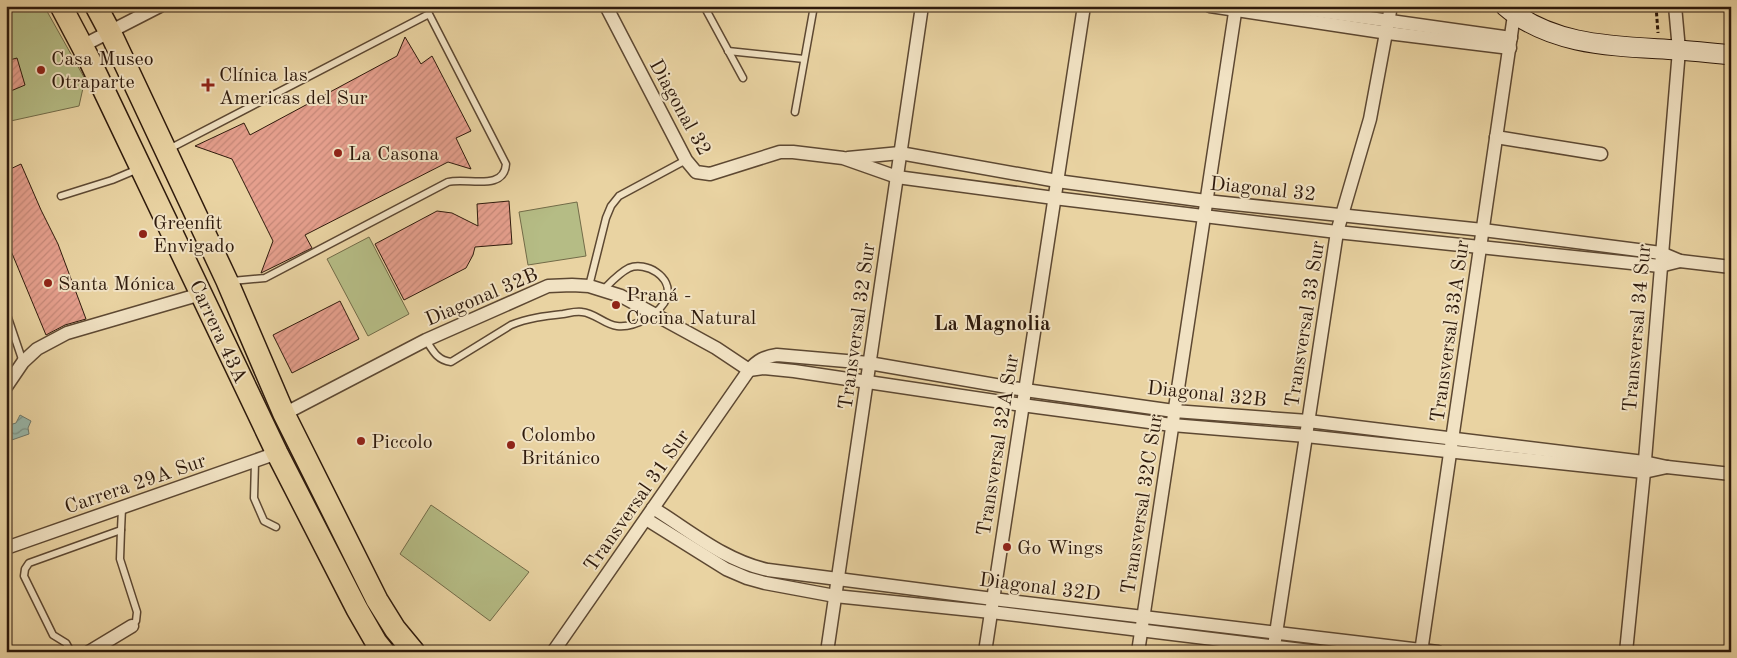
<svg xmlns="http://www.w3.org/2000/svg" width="1737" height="658" viewBox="0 0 1737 658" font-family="'Old Standard TT',serif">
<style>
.park{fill:#b5bc85;stroke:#726b48}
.water{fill:url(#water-waves);stroke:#6e786b}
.building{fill:url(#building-hatch);stroke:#2e1a0c}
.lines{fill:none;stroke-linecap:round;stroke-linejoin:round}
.service-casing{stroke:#5d4832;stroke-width:9}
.minor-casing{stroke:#5d4832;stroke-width:15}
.secondary-casing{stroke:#2e1a0c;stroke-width:21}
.primary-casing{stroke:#2e1a0c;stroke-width:24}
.path{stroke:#2e1a0c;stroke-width:3;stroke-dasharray:4 2.5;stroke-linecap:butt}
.service{stroke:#f1e2c3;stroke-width:6}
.minor{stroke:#f1e2c3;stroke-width:12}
.secondary{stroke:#f1e2c3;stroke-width:19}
.primary{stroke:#e9d3a2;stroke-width:21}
.poi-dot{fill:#8f2418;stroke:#f1e2c3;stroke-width:2}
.labels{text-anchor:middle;stroke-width:4;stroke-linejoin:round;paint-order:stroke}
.poi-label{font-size:20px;fill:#2e1a0c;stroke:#f1e2c3;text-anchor:start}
.street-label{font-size:20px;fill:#2e1a0c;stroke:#f1e2c3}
.neighbourhood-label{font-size:21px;font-weight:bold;fill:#2e1a0c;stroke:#f1e2c3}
</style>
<defs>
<pattern id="water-waves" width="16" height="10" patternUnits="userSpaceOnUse" patternTransform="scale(1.25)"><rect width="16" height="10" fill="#98b7aa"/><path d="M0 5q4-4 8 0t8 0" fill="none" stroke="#7c9489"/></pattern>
<pattern id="building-hatch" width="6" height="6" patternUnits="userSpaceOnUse" patternTransform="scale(1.25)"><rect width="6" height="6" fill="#e59f8d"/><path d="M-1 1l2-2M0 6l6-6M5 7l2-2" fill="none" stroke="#c58878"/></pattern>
</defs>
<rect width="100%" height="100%" fill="#e9d3a2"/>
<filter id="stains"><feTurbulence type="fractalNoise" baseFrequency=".004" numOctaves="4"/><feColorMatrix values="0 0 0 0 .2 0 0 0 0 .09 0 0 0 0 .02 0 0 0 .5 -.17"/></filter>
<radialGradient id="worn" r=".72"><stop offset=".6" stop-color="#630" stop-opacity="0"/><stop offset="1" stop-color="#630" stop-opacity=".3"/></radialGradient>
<g class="park">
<polygon points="6,6 44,6 85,79 79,106 6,122"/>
<polygon points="577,202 586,256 528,265 519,212"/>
<polygon points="369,237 409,314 368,336 327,259"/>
<polygon points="431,505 529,572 490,621 400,554"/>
</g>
<polygon class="water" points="20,415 31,421 28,428 29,434 6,442 6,426 16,423"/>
<g class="building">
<polygon points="405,37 421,64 432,56 471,131 456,138 471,169 448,162 305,235 312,248 261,273 273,241 232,159 195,146 244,123 250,135 397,56"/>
<polygon points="17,58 25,85 6,93 6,61"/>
<polygon points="21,164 41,210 58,244 86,319 65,325 46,335 6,239 6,171"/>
<polygon points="509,201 512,244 475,247 473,255 466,268 404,300 375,244 437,211 452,213 478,226 477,204"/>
<polygon points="340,301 359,339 292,373 273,335"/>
</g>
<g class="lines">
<g class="service-casing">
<g id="service">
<polyline points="704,6 743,78"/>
<polyline points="728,51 804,59"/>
<polyline points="795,112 814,6"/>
<path d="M169,149L429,14L506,164C504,192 467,177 448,182L265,278L232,281"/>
<polyline points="61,196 112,180 138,169"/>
<polyline points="589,286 606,218 611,206 619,196 686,160"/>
<polyline points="6,312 23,362"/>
<path d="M426,340C433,351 437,360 451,362L511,325C528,318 545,316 563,314C569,313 576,311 582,312C595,313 605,325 617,326C635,328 661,314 667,297C673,277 646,261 629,268C619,273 611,282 603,290"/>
<polyline points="255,462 254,498 264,521 276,527"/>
<polyline points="121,530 120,559 137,612 136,621 132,626"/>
<polyline points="71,652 66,643 53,635 24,576 25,569 29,563 121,530 122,508"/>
</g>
</g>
<g class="minor-casing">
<g id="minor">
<polyline points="606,6 686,160 696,172 710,174 780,152 793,152 843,158 897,177 1054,198 1337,232 1660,266 1680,261"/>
<polyline points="1210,6 1388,33 1510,48"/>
<polyline points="1284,6 1511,38"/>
<polyline points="82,46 160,6"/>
<polyline points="1496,137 1601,154"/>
<polyline points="848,158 900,153 1057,181 1206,201 1483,230 1661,253 1680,261 1731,267"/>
<polyline points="6,387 23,362 37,349 67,333 201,294"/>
<polyline points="284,414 426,340 548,286 572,285 589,286 621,296 716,348 749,370 764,368 794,371 1022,405 1172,425 1306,436 1644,472 1667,467"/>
<path d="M653,508C690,531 725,561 768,570L993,599L1438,652"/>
<polyline points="646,519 726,569 747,578 765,583 835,596 991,612 1319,652"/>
<polyline points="6,548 277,453"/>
<polyline points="1275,640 1337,232 1370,119 1391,6"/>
<polyline points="89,652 132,626"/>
<path d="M553,652L749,370C758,360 764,357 777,355L869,363L1025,390L1174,411L1308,421L1644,462L1667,467L1731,474"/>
<polyline points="827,652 922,6"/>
<polyline points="985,652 1084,6"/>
<polyline points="1138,652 1236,6"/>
<polyline points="1421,652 1514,15"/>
<polyline points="1626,652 1644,472 1679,50 1675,6"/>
</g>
</g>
<g class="secondary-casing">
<path id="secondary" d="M1505,6C1552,47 1618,46 1677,50C1695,51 1713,53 1731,55"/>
</g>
<g class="primary-casing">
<g id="primary">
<polyline points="61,6 89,59 277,453 357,609 376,642 384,652"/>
<polyline points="96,6 112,36 227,281 284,414 377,600 395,629 414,652"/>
</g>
</g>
<polyline class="path" points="1656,6 1658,33"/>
<use href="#service" class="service"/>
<use href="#minor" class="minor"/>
<use href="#secondary" class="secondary"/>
<use href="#primary" class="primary"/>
</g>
<g class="poi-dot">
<circle cx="41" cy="70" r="5"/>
<path d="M205.5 77.5h5v5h5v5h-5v5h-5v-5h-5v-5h5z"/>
<circle cx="338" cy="153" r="5"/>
<circle cx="143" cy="234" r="5"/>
<circle cx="48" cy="283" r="5"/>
<circle cx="616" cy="305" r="5"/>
<circle cx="361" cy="441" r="5"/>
<circle cx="511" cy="445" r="5"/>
<circle cx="1007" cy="547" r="5"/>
</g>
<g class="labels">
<g class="poi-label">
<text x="51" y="65">Casa Museo<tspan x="51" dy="23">Otraparte</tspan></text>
<text x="219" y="81">Clínica las<tspan x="219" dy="23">Americas del Sur</tspan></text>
<text x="348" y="160">La Casona</text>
<text x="153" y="229">Greenfit<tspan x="153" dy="23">Envigado</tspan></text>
<text x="58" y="290">Santa Mónica</text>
<text x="626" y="301">Praná -<tspan x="626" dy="23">Cocina Natural</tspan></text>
<text x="521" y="441">Colombo<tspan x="521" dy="23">Británico</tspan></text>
<text x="371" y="448">Piccolo</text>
<text x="1017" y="554">Go Wings</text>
</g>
<g class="street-label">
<text transform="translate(681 107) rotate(61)" y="7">Diagonal 32</text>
<text transform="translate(1263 188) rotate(6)" y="7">Diagonal 32</text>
<text transform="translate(481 296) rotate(-23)" y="7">Diagonal 32B</text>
<text transform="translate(1304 324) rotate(-81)" y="7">Transversal 33 Sur</text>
<text transform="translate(856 326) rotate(-82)" y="7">Transversal 32 Sur</text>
<text transform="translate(1636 328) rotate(-85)" y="7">Transversal 34 Sur</text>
<text transform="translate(219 331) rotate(65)" y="7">Carrera 43A</text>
<text transform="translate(1449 331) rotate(-82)" y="7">Transversal 33A Sur</text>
<text transform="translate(1207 393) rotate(6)" y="7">Diagonal 32B</text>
<text transform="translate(997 445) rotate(-81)" y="7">Transversal 32A Sur</text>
<text transform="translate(135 483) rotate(-19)" y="7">Carrera 29A Sur</text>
<text transform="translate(636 500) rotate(-55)" y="7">Transversal 31 Sur</text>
<text transform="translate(1141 504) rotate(-81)" y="7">Transversal 32C Sur</text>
<text transform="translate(1040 586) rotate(7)" y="7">Diagonal 32D</text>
</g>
<g class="neighbourhood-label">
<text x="992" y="330">La Magnolia</text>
</g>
</g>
<rect width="1737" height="658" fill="none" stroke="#e9d3a2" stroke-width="25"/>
<rect x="8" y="8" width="1722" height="643" fill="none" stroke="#2e1a0c" stroke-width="2.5"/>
<rect x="12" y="12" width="1712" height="633" fill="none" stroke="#2e1a0c"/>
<rect width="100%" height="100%" filter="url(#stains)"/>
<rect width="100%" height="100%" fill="url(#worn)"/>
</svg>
